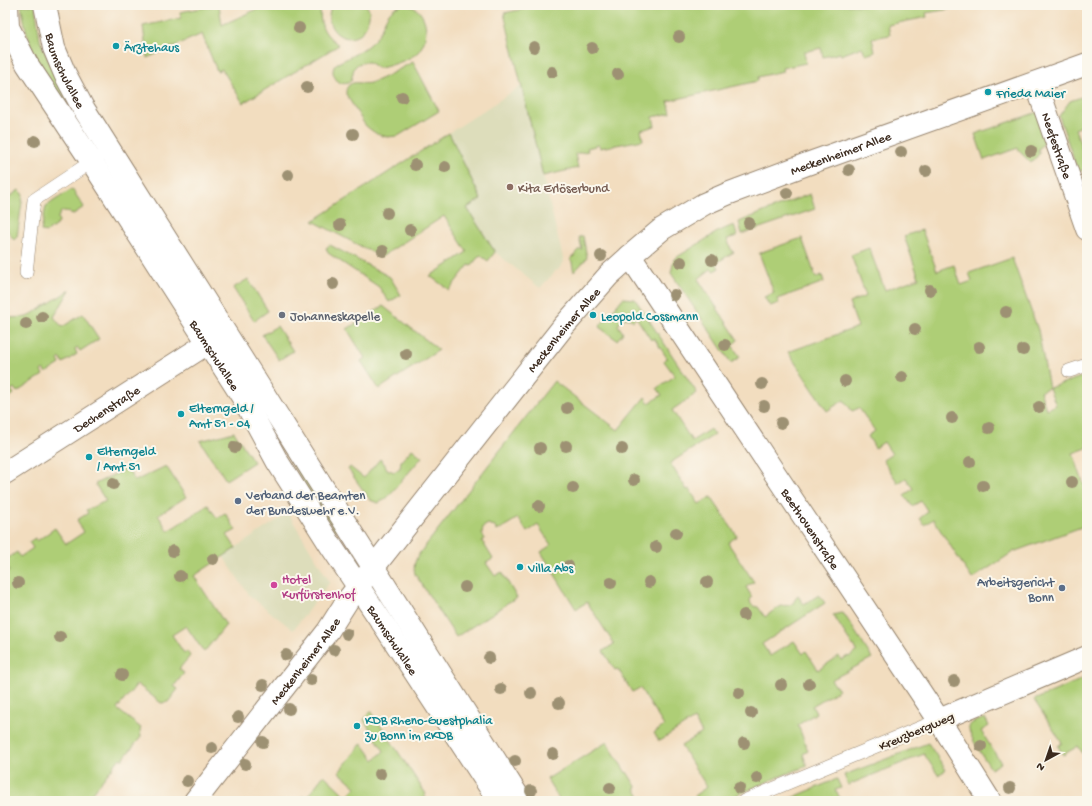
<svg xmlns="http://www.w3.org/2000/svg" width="1092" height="806" viewBox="0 0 1092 806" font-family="'Gochi Hand',sans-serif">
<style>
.built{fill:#ddb}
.green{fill:#aece76;stroke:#747c4a;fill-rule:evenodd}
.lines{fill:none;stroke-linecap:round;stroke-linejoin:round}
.service-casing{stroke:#96846e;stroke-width:14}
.minor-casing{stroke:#96846e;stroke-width:24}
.tertiary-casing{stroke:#96846e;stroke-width:24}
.service{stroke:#fff;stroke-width:13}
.minor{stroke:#fff;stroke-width:22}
.tertiary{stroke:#fff;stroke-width:22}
.tree{fill:#9d9173}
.culture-dot{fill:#0f9aa8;stroke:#fbf7ec;stroke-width:1.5}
.education-dot{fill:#8d6e63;stroke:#fbf7ec;stroke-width:1.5}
.worship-dot{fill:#6b7280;stroke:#fbf7ec;stroke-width:1.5}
.service-dot{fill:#5c6f8a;stroke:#fbf7ec;stroke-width:1.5}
.hotel-dot{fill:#d1479c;stroke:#fbf7ec;stroke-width:1.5}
.labels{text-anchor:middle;stroke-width:4;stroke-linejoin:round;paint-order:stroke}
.culture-label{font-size:13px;fill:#0d838f;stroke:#fbf7ec;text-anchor:start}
.street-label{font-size:13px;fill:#3b2a1e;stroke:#fbf7ec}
.education-label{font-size:13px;fill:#785e54;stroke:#fbf7ec;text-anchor:start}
.worship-label{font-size:13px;fill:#5b616d;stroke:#fbf7ec;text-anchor:start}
.service-label{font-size:13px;fill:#4e5e75;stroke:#fbf7ec;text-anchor:start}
.hotel-label{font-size:13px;fill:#b23c85;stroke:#fbf7ec;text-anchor:start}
</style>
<rect width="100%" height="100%" fill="#fbf7ec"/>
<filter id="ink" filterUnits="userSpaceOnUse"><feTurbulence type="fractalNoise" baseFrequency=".025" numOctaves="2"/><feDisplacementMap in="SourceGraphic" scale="8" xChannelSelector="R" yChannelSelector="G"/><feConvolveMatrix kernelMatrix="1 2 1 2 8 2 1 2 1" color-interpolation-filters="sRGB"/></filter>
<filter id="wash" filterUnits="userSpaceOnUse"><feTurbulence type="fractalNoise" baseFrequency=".012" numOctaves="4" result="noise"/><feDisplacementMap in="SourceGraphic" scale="16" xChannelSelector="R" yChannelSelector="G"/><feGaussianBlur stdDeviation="0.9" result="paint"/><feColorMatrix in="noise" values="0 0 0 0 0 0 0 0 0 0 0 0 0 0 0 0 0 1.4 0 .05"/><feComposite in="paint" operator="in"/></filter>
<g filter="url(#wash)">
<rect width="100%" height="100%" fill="#f2ddbf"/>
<g class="built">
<polygon points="521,86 564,262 557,271 556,270 551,277 550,277 540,288 495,252 467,208 481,199 449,133"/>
<polygon points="288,513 330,582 293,630 249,595 223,556"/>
</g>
<g class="green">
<polygon points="21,5 35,5 40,40 49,61 98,142 89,147 37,63 26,30"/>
<path d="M217,5H219L222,25L266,5H321C318,24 324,35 339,45L243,103L222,69L217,71L202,34L147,58L143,26L181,18L180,12Z"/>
<path d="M332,5H366C370,10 370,14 368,20C359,54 318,34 332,5Z"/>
<path d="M401,5C428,3 433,39 416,54C406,61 392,65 381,68H377L369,62C363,62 356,63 354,69C351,77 354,86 339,83C334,77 330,71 336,64C350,57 365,50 375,39C383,30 384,16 393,9C395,7 399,7 401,5Z"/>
<polygon points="523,5 951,5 950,5 950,9 926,13 927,17 888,25 890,35 872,38 875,52 866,55 862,47 841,55 840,53 823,57 821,48 804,52 806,63 782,68 783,71 758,77 758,81 668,101 671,113 653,117 655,126 641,130 643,140 600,148 599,145 587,148 588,151 575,154 578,168 543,176 504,13 524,9"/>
<path d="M413,62L439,111L398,136L387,137L377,134L371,130L365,125L346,94C346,91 346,88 349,85C355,80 363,85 370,83C385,78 399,69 413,62Z"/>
<polygon points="1087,95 1087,124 1075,129 1087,161 1087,169 1078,172 1059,116 1070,101"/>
<polygon points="1038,112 1047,139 1038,150 1040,153 1031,163 1020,152 1018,148 984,160 975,134"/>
<polygon points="449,133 481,199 467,208 495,252 488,261 480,255 471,266 469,265 449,290 430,276 467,252 444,216 381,257 313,221"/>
<path d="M72,189L84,207L72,215C70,211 65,210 61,212L58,217L59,223L47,232L41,231L46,206Z"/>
<polygon points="19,190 23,195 17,237 14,240 5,227 5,200"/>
<polygon points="810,194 815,209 742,234 739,222 776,207"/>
<polygon points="734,225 737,236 727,239 732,252 734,252 716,263 719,268 714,271 711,269 698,279 738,340 732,345 740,357 731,363 671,273 674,259 719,231"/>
<path d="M922,230L937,271L954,265L961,285L972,281L969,273L1012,258L1038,330L1049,388L1087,375V448L1073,453L1084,485H1087V525L1013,552L972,579L933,519L924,525L920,518L928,512L921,501L912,506L904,495L913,489L906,478L898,483L883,460L892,454L884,442L875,448L868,436L875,431L859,408L852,411L844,400L827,411L788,352L858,327L849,303L866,296L851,255L869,248L885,290L919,278L904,236ZM1049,388L1056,405L1046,409L1040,391Z"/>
<polygon points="583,236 587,258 574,272 571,258 574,256 578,250 582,249 579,237"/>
<polygon points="802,238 816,278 822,275 824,282 777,299 779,303 770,306 764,297 774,293 759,253"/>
<polygon points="330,245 390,277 401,295 389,302 379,287 328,253 326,248"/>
<polygon points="248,279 268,311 254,321 233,288"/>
<polygon points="70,290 54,317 62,327 83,314 99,339 80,351 77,347 75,349 77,354 63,363 60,358 58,360 60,364 46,373 43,369 41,371 43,375 17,392 14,388 11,390 14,394 5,400 5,318 27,317"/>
<path d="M623,298L635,299L697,393L672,410L692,441L710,429L714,435L670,463L687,490L689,489L699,504L711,497L737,536L728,543L754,582L746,587L752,597C749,600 750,604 753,606L758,607L765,617C769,614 778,607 782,606C786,605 789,606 792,604C795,601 795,598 798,596L804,604L819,595L825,603L762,644L770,656L794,641L803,654L806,651L818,670L839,656L841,660L848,656L849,657L857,651L854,645L853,646L833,615L841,613L844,614L872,658L831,680L839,690L812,706L816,713L798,725L808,751L803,754L807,766L776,778L723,801H699L695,795L707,787L681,746L702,733L694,719L659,741L654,733L664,726L640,688L632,692L618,669L615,670L603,651L614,644L587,602L576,609L541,552L551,545L538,525L527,532L518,518L497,531L494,526L488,524L483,527L482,534L485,539L482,541L493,559L486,563L495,576L502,572L517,598L507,603L504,606L456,637L415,574C413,565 415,561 419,554L554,381L618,430L645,397L649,403L662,395L657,388L675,376L664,361L667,358L654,338L651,340L636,317L633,321L631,319L623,318L618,325L623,333L617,340L599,327Z"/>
<polygon points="383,306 439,350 379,389 361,361 365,358 347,329"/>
<polygon points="277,326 293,351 279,360 262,335"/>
<polygon points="237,360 340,526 335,531 229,365"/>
<polygon points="234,432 254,462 226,480 200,441"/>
<polygon points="412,449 422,457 386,499 378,503 370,500 348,469 350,467 364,478 380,459 384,463 387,469 394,472 400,468 401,461"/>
<polygon points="166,466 186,497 158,515 168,531 208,505 217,518 225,513 236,530 227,535 236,548 194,576 226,625 204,652 186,626 172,635 184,653 187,651 190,656 179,669 184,673 174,686 178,689 168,702 161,703 137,684 117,709 141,728 140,730 141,737 122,760 120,758 86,801 5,801 5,573 9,571 5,563 5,560 17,552 20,557 33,548 29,542 35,538 37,541 55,528 66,544 84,532 77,520 88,513 86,510 106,501 95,484 127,468 135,481"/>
<polygon points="1087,677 1087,760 1078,746 1063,755 1058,746 1062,743 1034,700"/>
<polygon points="371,711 426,794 424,796 427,801 299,801 303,796 306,798 324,775 347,797 356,787 339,772 362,743 374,760 384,751 364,720"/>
<path d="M985,718L989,726L981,731L1001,763L991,769C987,762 967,734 969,727C970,722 980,720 985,718Z"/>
<polygon points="607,742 626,773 627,772 637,788 635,789 643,801 560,801 547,779"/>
<polygon points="928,743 946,770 938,775 924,754 848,785 844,775"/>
<polygon points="837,779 841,788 835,790 842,801 784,801"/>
</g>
</g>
<g filter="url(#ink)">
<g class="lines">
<g class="service-casing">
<g id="service">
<polyline points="26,273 34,200 97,158"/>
<polyline points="1069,371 1087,365"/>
<polyline points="744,801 939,720"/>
</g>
</g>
<g class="minor-casing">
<g id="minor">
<path id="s1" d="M1036,83L1087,229"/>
<path id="s2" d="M630,256L939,720L990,801"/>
<path id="s3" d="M5,473L208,343"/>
<polyline points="939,720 1087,657"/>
<path id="s4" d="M195,801L328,631L347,601L358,587"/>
</g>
</g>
<g class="tertiary-casing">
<g id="tertiary">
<path id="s5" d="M7,5L8,27L27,64L92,162L242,396L277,461L331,546L386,628L499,801"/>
<path id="s6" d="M45,5L54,48L65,74L82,106L521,801"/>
<path id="s7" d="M365,578L563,327L609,275L630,256L662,229L704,204L727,194L807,164L1087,64"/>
</g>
</g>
<use href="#service" class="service"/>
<use href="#minor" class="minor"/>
<use href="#tertiary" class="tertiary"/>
</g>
<g class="tree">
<circle cx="299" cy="28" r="6"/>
<circle cx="679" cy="37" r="6"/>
<circle cx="534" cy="47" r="6"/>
<circle cx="592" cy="48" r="6"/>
<circle cx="552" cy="72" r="6"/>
<circle cx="618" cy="74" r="6"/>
<circle cx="307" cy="87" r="6"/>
<circle cx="402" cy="97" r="6"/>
<circle cx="353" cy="134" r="6"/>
<circle cx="35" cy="141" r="6"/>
<circle cx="1031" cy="151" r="6"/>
<circle cx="901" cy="152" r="6"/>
<circle cx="415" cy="165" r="6"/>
<circle cx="445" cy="167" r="6"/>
<circle cx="849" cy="170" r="6"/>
<circle cx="926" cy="171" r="6"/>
<circle cx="288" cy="175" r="6"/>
<circle cx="787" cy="193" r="6"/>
<circle cx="387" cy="213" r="6"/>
<circle cx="749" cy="223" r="6"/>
<circle cx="340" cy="225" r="6"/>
<circle cx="410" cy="230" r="6"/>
<circle cx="383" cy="251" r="6"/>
<circle cx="601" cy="256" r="6"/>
<circle cx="712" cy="260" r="6"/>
<circle cx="681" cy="262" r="6"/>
<circle cx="333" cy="284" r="6"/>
<circle cx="930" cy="290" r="6"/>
<circle cx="674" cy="295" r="6"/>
<circle cx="1006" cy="312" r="6"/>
<circle cx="42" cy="317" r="6"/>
<circle cx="26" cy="324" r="6"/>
<circle cx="915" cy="329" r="6"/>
<circle cx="725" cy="345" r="6"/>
<circle cx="979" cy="347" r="6"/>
<circle cx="1023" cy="350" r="6"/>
<circle cx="406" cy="354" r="6"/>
<circle cx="902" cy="377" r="6"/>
<circle cx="845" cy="381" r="6"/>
<circle cx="762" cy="384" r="6"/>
<circle cx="764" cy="406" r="6"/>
<circle cx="1039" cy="407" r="6"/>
<circle cx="567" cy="408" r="6"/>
<circle cx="952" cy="418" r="6"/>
<circle cx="781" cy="423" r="6"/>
<circle cx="989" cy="428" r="6"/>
<circle cx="566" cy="446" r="6"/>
<circle cx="235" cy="447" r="6"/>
<circle cx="540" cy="448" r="6"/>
<circle cx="622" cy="449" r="6"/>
<circle cx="970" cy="462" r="6"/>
<circle cx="634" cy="480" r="6"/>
<circle cx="1072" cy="482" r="6"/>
<circle cx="113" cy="484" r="6"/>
<circle cx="983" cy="486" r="6"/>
<circle cx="573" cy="488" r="6"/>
<circle cx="539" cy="506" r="6"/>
<circle cx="676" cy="533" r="6"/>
<circle cx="656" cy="547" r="6"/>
<circle cx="173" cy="551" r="6"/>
<circle cx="213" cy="559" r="6"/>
<circle cx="568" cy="566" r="6"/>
<circle cx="180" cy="576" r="6"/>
<circle cx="649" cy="582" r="6"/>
<circle cx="707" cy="582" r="6"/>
<circle cx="18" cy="583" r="6"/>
<circle cx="611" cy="583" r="6"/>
<circle cx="465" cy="587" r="6"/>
<circle cx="744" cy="615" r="6"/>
<circle cx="347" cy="634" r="6"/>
<circle cx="60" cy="637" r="6"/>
<circle cx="334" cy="650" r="6"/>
<circle cx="286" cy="655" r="6"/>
<circle cx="489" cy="658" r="6"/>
<circle cx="122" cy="675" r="6"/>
<circle cx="311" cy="680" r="6"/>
<circle cx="954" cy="681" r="6"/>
<circle cx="809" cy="684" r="6"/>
<circle cx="263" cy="685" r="6"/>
<circle cx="781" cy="685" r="6"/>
<circle cx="501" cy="689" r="6"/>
<circle cx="531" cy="693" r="6"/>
<circle cx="739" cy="693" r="6"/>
<circle cx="559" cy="703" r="6"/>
<circle cx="289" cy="709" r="6"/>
<circle cx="751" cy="713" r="6"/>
<circle cx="238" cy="717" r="6"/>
<circle cx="263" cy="742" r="6"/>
<circle cx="744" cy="743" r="6"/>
<circle cx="981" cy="746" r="6"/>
<circle cx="212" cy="748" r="6"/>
<circle cx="553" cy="754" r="6"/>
<circle cx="515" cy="761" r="6"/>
<circle cx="245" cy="764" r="6"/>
<circle cx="380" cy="774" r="6"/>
<circle cx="757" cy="778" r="6"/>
<circle cx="187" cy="781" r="6"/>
<circle cx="610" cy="788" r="6"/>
<circle cx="739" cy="788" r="6"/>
<circle cx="1010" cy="788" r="6"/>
<circle cx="531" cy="791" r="6"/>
</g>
</g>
<g class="culture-dot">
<circle cx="116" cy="46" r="4"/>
<circle cx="988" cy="92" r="4"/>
<circle cx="593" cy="315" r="4"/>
<circle cx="181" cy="414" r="4"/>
<circle cx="89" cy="457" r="4"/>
<circle cx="520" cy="567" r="4"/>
<circle cx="357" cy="726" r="4"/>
</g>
<circle class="education-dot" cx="510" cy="187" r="4"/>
<circle class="worship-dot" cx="282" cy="315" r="4"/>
<g class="service-dot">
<circle cx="238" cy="501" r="4"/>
<circle cx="1062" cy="588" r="4"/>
</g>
<circle class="hotel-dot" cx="274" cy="585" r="4"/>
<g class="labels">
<g class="culture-label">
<text x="124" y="51">Ärztehaus</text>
<text x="996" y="97">Frieda Maier</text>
<text x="601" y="320">Leopold Cossmann</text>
<text x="189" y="412">Elterngeld /<tspan x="189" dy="15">Amt 51 - 04</tspan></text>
<text x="97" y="455">Elterngeld<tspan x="97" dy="15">/ Amt 51</tspan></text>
<text x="528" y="572">Villa Abs</text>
<text x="365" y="724">KDB Rheno-Guestphalia<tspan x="365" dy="15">zu Bonn im RKDB</tspan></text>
</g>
<g class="street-label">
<text dy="5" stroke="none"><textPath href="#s6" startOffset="69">Baumschulallee</textPath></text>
<text dy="5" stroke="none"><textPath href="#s1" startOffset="66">Neefestraße</textPath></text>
<text dy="5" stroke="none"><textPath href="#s7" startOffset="654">Meckenheimer Allee</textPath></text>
<text dy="5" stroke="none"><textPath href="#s7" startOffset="318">Meckenheimer Allee</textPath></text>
<text dy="5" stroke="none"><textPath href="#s5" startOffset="410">Baumschulallee</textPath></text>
<text dy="5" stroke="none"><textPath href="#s3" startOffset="120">Dechenstraße</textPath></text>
<text dy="5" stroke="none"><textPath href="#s2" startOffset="327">Beethovenstraße</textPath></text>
<text dy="5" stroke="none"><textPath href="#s5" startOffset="746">Baumschulallee</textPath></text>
<text dy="5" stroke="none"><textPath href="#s4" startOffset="178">Meckenheimer Allee</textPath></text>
<text transform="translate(916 730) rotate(-23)" y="5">Kreuzbergweg</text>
</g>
<g class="education-label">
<text x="518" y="192">Kita Erlöserbund</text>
</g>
<g class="worship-label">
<text x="290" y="320">Johanneskapelle</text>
</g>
<g class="service-label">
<text x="246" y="499">Verband der Beamten<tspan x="246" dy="15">der Bundeswehr e.V.</tspan></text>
<text x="1054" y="586" text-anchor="end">Arbeitsgericht<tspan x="1054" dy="15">Bonn</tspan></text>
</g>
<g class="hotel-label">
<text x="282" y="583">Hotel<tspan x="282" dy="15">Kurfürstenhof</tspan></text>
</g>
</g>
<rect width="1092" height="806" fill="none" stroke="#fbf7ec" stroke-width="20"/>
<g transform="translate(1046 760) rotate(220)" stroke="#fbf7ec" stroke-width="3" paint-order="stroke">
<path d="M0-3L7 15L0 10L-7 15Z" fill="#3b2a1e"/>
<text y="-6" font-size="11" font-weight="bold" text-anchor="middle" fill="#3b2a1e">N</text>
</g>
</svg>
